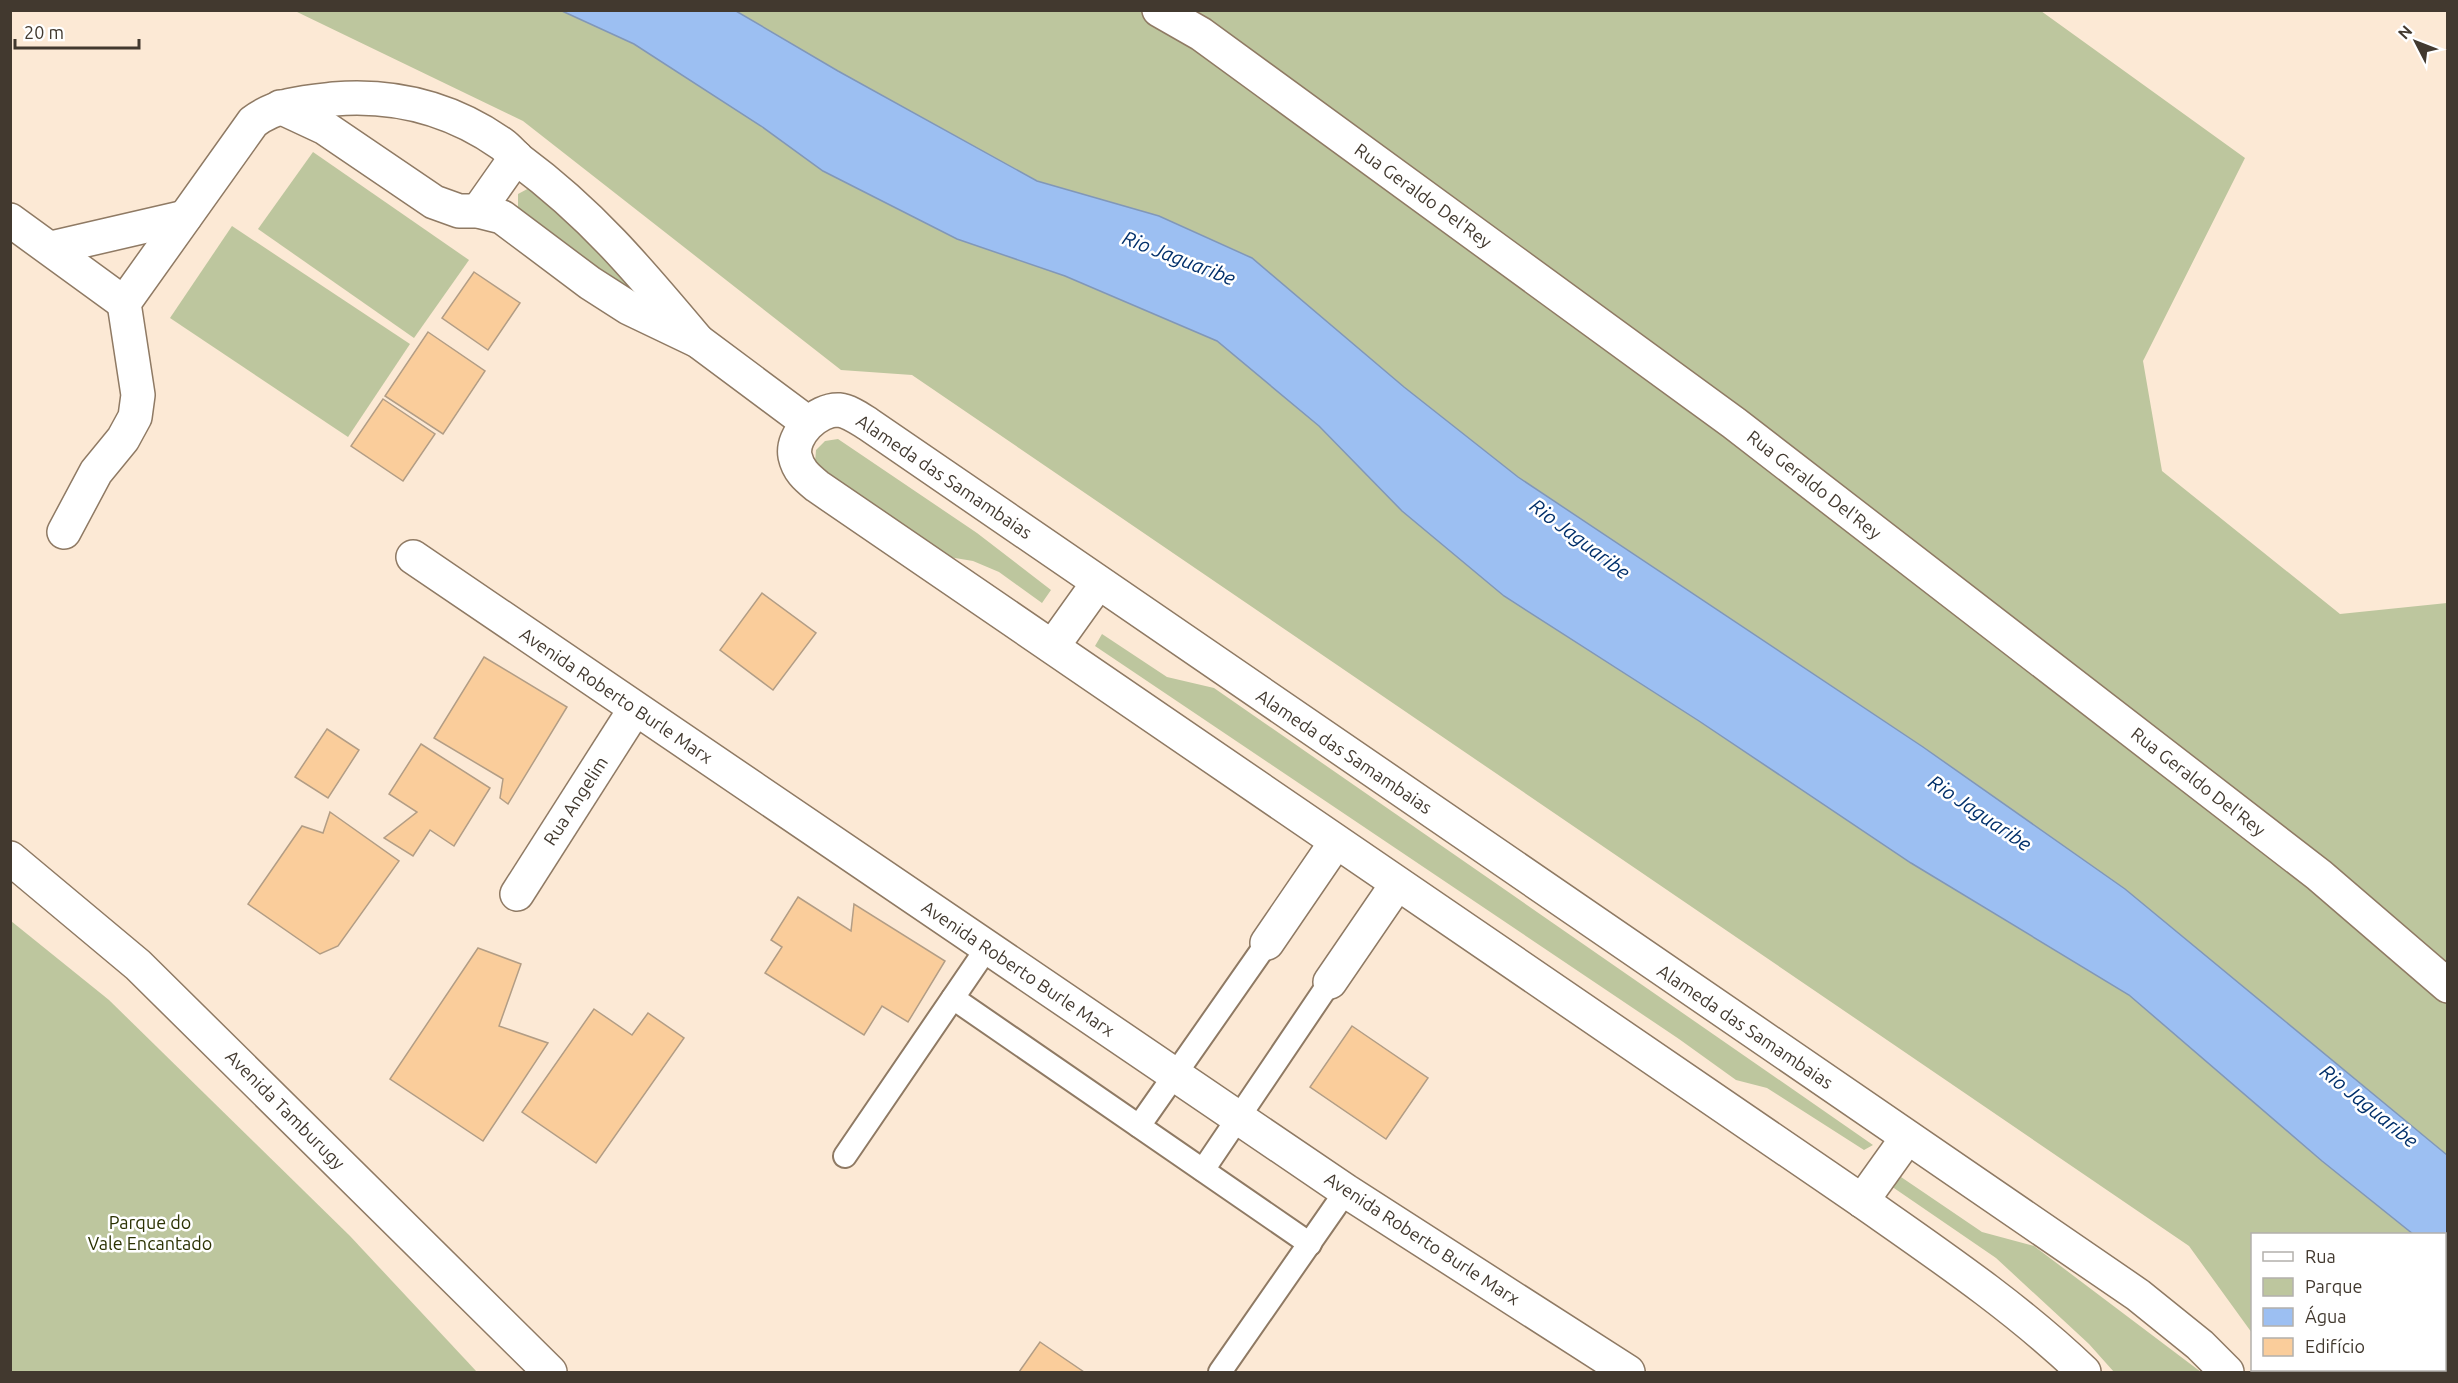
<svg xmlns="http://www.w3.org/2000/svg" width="2458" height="1383" viewBox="0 0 2458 1383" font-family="Ubuntu,sans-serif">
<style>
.green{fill:#bdc69e}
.water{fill:#9cbff2;stroke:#8197b8;stroke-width:1.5}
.building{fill:#facd9b;stroke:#b29d85;stroke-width:1.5}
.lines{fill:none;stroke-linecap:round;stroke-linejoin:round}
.service-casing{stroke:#8f7a64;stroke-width:26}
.minor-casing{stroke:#8f7a64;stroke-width:36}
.secondary-casing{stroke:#8f7a64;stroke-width:36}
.service{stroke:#fff;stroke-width:22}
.minor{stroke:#fff;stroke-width:33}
.secondary{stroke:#fff;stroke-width:33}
.labels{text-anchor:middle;stroke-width:5;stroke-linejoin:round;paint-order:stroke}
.street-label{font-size:18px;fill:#42392f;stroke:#fff}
.park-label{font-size:18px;fill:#2b3203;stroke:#fff}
.water-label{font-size:20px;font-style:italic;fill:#02306b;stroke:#fff}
</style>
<rect width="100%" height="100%" fill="#fce9d5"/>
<g class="green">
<polygon points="295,11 2041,11 2245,158 2143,361 2162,471 2340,614 2447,603 2447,1372 2282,1372 2279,1370 2444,1370 2444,1234 2252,1234 2252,1333 2189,1246 912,375 841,370 523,121"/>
<polygon points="313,152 469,260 414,338 258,229"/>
<polygon points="533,186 643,286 635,297 518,208 518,194"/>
<polygon points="232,226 410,344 348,437 170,318"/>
<polygon points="838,439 977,533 1051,590 1042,603 999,572 973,561 937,555 823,472 815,463 816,450 825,441"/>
<polygon points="1102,634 1167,677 1214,688 1873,1145 1864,1150 1767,1088 1736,1080 1679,1039 1095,646"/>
<polygon points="11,921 109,1000 350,1236 477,1372 11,1372"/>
<polygon points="1901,1177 1982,1232 2034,1246 2201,1372 2114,1372 2089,1344 1996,1258 1891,1186"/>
</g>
<polygon class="water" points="562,11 736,11 838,71 1037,181 1159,216 1252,258 1404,387 1518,477 1923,747 2125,889 2447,1155 2447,1262 2445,1259 2444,1234 2413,1234 2322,1161 2129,995 1911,863 1699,721 1504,596 1402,511 1319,426 1217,341 1065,276 957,239 823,171 761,126 634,44"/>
<g class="building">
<polygon points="474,272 520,303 488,350 442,318"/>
<polygon points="428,332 485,371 443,434 385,396"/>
<polygon points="383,399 435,434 403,481 351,446"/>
<polygon points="762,593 816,633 773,690 720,650"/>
<polygon points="484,657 567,707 508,804 500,798 503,779 434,738"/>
<polygon points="327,729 359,750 328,798 295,777"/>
<polygon points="421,744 490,788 454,846 430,830 413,856 384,838 417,812 389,794"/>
<polygon points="330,812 399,861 338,946 320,954 248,904 302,826 323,833"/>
<polygon points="798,897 851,931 854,904 945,961 908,1022 882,1006 864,1035 765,973 782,947 771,940"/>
<polygon points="478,948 521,964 499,1026 548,1043 483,1141 390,1079"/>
<polygon points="594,1009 632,1035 648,1013 684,1038 596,1163 522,1112"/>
<polygon points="1352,1026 1428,1078 1386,1139 1310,1087"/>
<polygon points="1040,1342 1084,1372 1019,1372"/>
</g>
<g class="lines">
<g class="service-casing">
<g id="service">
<polyline points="953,998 1310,1244"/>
<polyline points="1139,1126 1267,943"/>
<polyline points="845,1156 987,948"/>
<polyline points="1203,1170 1330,982"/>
<polyline points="1220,1372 1346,1191"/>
</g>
</g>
<g class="minor-casing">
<g id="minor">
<polyline points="280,107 325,128 434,202 459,211 478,211 502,217 590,283 629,308 698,341 808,423"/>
<polyline points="478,211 516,157"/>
<polyline points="10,220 124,303"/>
<polyline points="51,248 185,217"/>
<path d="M64,532L96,472L123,439L135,417L138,395L124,303L253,122C276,104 306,102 334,99C396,94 452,109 502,144C509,149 513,155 519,160C592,214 640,272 698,341"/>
<polyline points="413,557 1346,1191 1628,1372"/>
<polyline points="1053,646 1098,583"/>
<polyline points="517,894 635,709"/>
<polyline points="1267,943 1336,842"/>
<polyline points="1330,982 1397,884"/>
<polyline points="1862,1201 1907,1138"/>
<path d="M2084,1372C2016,1307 1939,1255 1862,1201L817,486C806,477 798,470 795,456C791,435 817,409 839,410C849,411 860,419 868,424L2138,1295L2200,1345L2227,1372"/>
</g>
</g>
<g class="secondary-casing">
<g id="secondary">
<polyline points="1159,10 1201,34 1734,423 2319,875 2448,986"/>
<polyline points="10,858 138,965 550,1372"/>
</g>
</g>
<use href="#service" class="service"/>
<use href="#minor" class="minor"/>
<use href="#secondary" class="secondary"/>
</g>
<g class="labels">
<g class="street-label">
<text transform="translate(1423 196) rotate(36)" y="6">Rua Geraldo Del'Rey</text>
<text transform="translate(944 477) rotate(34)" y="6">Alameda das Samambaias</text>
<text transform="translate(1814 485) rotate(38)" y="6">Rua Geraldo Del'Rey</text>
<text transform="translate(616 696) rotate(34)" y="6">Avenida Roberto Burle Marx</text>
<text transform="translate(1344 752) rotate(34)" y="6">Alameda das Samambaias</text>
<text transform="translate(2198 782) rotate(38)" y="6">Rua Geraldo Del'Rey</text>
<text transform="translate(576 801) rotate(-57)" y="6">Rua Angelim</text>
<text transform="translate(1018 969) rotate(34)" y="6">Avenida Roberto Burle Marx</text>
<text transform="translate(1745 1027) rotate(34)" y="6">Alameda das Samambaias</text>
<text transform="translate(285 1110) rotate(45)" y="6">Avenida Tamburugy</text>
<text transform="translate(1422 1239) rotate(33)" y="6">Avenida Roberto Burle Marx</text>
</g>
<g class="park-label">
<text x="150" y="1229">Parque do<tspan x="150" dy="21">Vale Encantado</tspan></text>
</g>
<g class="water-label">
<text transform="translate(1179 258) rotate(21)" y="7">Rio Jaguaribe</text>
<text transform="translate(1580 539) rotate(37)" y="7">Rio Jaguaribe</text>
<text transform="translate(1980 813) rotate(34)" y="7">Rio Jaguaribe</text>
<text transform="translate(2369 1106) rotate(39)" y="7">Rio Jaguaribe</text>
</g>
</g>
<rect width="2458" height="1383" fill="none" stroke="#42392f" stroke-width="24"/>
<rect x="2251" y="1233" width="195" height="138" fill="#ffffff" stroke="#b3b0ac" stroke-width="1.5"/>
<rect x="2263" y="1252" width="30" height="9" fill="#ffffff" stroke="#b3b0ac" stroke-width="1.5"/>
<text x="2305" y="1263" font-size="18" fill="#42392f">Rua</text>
<rect x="2263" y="1278" width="30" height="18" fill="#bdc69e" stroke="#b3b0ac" stroke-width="1.5"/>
<text x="2305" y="1293" font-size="18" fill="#42392f">Parque</text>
<rect x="2263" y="1308" width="30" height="18" fill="#9cbff2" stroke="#b3b0ac" stroke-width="1.5"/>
<text x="2305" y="1323" font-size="18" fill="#42392f">Água</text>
<rect x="2263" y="1338" width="30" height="18" fill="#facd9b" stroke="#b3b0ac" stroke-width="1.5"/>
<text x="2305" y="1353" font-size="18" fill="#42392f">Edifício</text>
<g transform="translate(2416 42) rotate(312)" stroke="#ffffff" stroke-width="4.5" paint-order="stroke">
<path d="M0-4.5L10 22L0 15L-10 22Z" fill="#42392f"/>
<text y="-9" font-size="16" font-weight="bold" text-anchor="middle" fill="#42392f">N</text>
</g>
<path d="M15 39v9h124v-9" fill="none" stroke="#42392f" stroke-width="3"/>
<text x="24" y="39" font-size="18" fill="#42392f" stroke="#ffffff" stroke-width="4.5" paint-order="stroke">20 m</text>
</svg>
